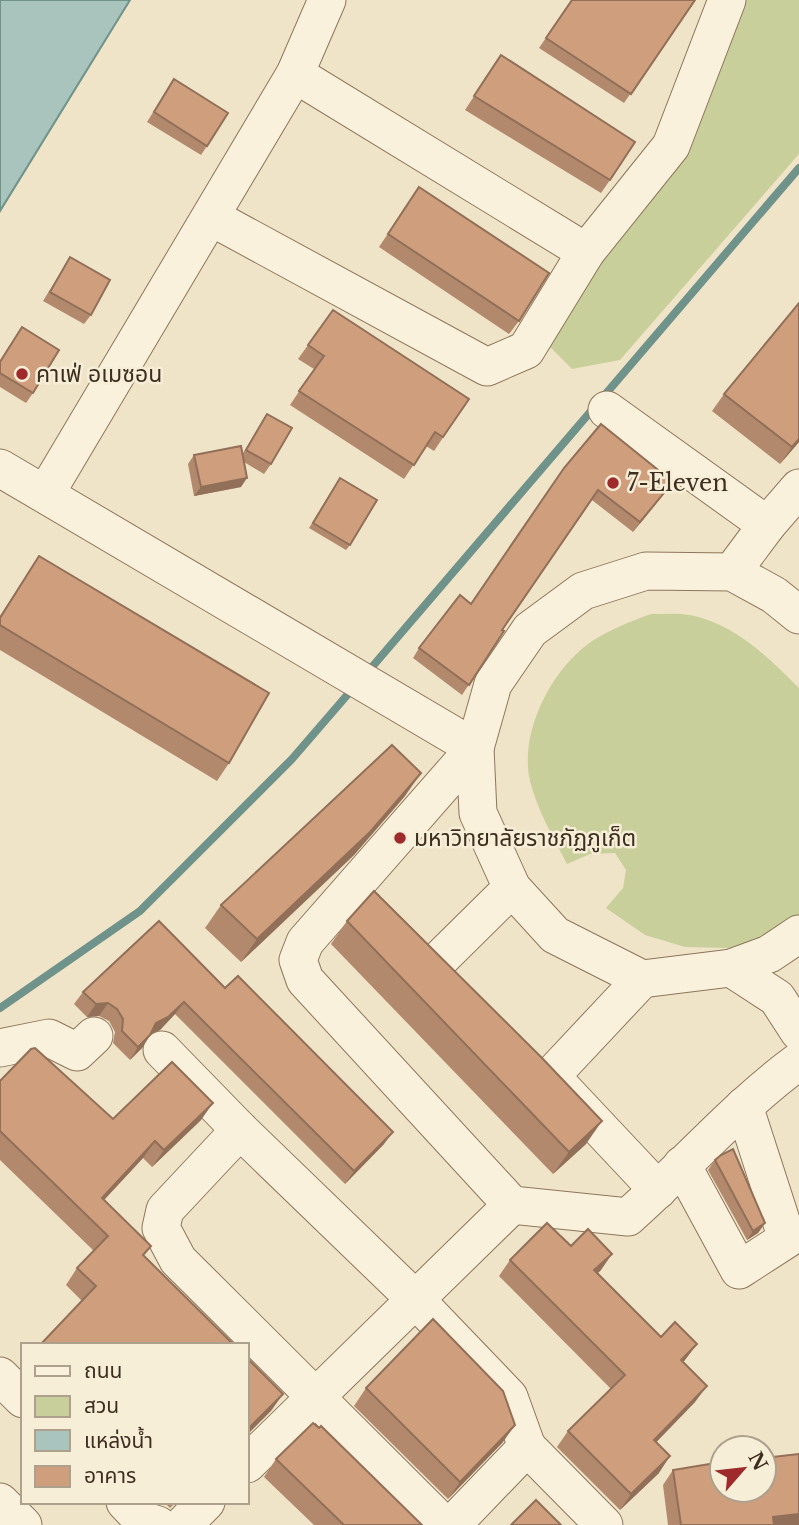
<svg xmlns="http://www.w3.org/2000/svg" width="799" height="1525" viewBox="0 0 799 1525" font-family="'Libre Baskerville','Noto Sans Thai',serif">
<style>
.green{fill:#c9cf9b}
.water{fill:#a9c4bc;stroke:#6f938a;stroke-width:2}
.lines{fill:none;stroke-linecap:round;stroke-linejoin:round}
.stream{stroke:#6f938a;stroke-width:8}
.minor-casing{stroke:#8d765c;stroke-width:39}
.minor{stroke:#faf1dc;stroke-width:37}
.wall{fill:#b2896c}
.shaded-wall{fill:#916f58}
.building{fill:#cf9f7d;stroke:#916f58;stroke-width:2}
.poi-dot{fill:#9e2a2b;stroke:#f7eed8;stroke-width:2.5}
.labels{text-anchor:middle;stroke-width:5;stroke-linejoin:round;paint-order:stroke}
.poi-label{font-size:23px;fill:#3d2e20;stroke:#f7eed8;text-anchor:start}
</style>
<rect width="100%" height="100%" fill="#f0e4c8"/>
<g class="green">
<polygon points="742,0 799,0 799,154 620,360 572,369 542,339"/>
<path d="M651,614C663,614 677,613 690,615C735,624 767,656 799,688V916L777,935L729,948L685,947L645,935L606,908L623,888L626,870L615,853L590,854L567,864C554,838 537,810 530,781C519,734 550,672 588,644C606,631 629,622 651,614Z"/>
</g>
<polygon class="water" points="0,0 130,0 0,211"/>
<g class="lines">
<g class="stream">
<polyline points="366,674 799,168"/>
<polyline points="0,1008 140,911 292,759 355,686"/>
</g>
<g class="minor-casing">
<g id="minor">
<polyline points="295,74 586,252"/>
<polyline points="211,217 487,367 526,350 586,252 671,146 727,0"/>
<polyline points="607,410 767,525"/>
<polyline points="0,468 475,748"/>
<polyline points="46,493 295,74 327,0"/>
<polyline points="732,572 767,525 799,488"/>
<polyline points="799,615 774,595 732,572 646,571 583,591 530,630 493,684 475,748 478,813 512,888 555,935 642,979 731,968 769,954 799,934"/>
<path d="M475,748L305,942L298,960L305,980L512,1205L628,1217C686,1166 736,1107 799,1061"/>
<polyline points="436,963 512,888"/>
<polyline points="731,968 777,998 799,1032"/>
<polyline points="0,1048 49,1038 77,1052 94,1036"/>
<polyline points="162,1050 240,1130 416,1300 509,1397 527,1447 452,1525"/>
<polyline points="551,1076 642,979"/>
<polyline points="563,1089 658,1190"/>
<polyline points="240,1130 165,1210 161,1228 178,1260 444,1525"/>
<polyline points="682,1165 739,1270 787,1239 744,1106"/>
<polyline points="0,1376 23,1399"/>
<polyline points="527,1447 604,1525"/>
<polyline points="247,1464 512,1205"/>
<polyline points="0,1502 23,1525"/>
<polyline points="125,1502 142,1520 158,1525"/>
<polyline points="183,1525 206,1502"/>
</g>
</g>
<use href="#minor" class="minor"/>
</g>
<g class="wall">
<polygon points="572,0 695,0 624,103 539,48"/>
<polygon points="492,69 610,180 601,193 465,110"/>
<polygon points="174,79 207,146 201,155 147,122"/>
<polygon points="419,187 519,321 509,334 379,247"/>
<polygon points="70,257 91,315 84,324 43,301"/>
<polygon points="333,310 469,399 434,451 426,446 404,479 290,405 314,369 298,359"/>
<polygon points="22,327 33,393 26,403 0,387 0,361"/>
<polygon points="724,394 799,442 780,464 712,411"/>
<polygon points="267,414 271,464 264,474 244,462 241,487 194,496 188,464 194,455 243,453"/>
<polygon points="564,468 673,482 633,532 592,500 502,630 504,631 462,695 413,658 419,648 471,604"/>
<polygon points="340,478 350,545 346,550 309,528"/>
<polygon points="39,556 229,763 217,781 0,650 0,616"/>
<polygon points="405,796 354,855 241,962 205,928 221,905"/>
<polygon points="347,921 586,1144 553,1174 331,944"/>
<polygon points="225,988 384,1144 345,1184 175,1014 160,1030 151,1034 142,1048 130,1060 113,1043 115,1032 109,1021 99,1016 87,1017 74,1004 83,992"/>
<polygon points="0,1081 113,1119 201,1120 152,1167 143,1158 104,1200 151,1246 82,1301 66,1285 77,1268 94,1251 0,1160"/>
<polygon points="715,1160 765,1223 758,1233 747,1240 708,1170"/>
<polygon points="571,1246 601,1270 598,1273 661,1337 697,1344 683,1362 695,1402 656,1442 659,1473 620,1510 557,1447 568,1431 611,1389 499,1276 510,1260"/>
<polygon points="366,1388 503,1442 448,1499 354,1406"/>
<polygon points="764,1458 799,1525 668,1525 663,1485 673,1470"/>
<polygon points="276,1459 422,1525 314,1525 264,1477"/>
<polygon points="164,1502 176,1502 170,1508"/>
</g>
<g class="shaded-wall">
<polygon points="799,439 799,442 780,464 792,447"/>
<polygon points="247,478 241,487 194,496 201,487"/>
<polygon points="673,482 666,491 633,532 640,522"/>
<polygon points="421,773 405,796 354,855 241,962 257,939"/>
<polygon points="184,1002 175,1014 160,1030 147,1036 156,1023"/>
<polygon points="108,1003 99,1016 87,1017 96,1004"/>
<polygon points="150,1035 142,1048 130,1060 138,1047"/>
<polygon points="213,1103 201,1120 152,1167 164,1150"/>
<polygon points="602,1121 586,1144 553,1174 569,1152"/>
<polygon points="393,1132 384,1144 345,1184 354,1171"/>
<polygon points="155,1141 143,1158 90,1215 102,1198"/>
<polygon points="765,1223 758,1233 747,1240 753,1231"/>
<polygon points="612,1254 601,1270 583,1286 594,1270"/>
<polygon points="697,1344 685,1360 670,1376 681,1360"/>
<polygon points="707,1386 695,1402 642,1457 654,1440"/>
<polygon points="283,1394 271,1411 247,1435 247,1430"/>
<polygon points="515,1425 503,1442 448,1499 460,1482"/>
<polygon points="670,1456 659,1473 620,1510 631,1494"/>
<polygon points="799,1514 799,1525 768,1525 773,1517"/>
</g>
<g class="building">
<polygon points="572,0 695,0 631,94 546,38"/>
<polygon points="501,55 635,142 610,180 474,96"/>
<polygon points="174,79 228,113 207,146 154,112"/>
<polygon points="419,187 549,273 519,321 388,234"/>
<polygon points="70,257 110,280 91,315 50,292"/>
<polygon points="799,303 799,439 792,447 724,394"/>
<polygon points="333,310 469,399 443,437 435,432 414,465 299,391 324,356 308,345"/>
<polygon points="22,327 59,350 33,393 0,373 0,362"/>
<polygon points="267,414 292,428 271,464 246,450"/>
<polygon points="601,424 673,482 640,522 598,490 502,630 504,631 469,685 419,648 460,595 471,604 564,468"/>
<polygon points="241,446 247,478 201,487 194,455"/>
<polygon points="340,478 377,500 350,545 313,523"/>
<polygon points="39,556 269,693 229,763 0,625 0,618"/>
<polygon points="392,745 421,773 370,832 257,939 221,905"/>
<polygon points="374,891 542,1058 602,1121 569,1152 347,921"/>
<polygon points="159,921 225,988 238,976 393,1132 354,1171 184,1002 168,1017 156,1023 150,1035 138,1047 122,1031 123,1019 117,1009 108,1003 96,1004 83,992"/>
<polygon points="35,1048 113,1119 172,1062 213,1103 164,1150 155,1141 102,1198 151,1246 143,1255 234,1345 40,1345 96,1286 77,1268 108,1236 0,1131 0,1081 31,1049"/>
<polygon points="733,1149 765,1223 753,1231 715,1160 721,1155"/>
<polygon points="547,1223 571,1246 588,1229 612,1254 594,1270 661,1337 675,1322 697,1344 681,1360 707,1386 654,1440 670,1456 631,1494 568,1431 625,1375 510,1260"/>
<polygon points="433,1319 503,1391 515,1425 460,1482 366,1388"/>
<polygon points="247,1358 283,1394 247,1430"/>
<polygon points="313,1423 319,1428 321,1426 422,1525 344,1525 276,1459"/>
<polygon points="799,1454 799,1514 773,1517 774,1525 681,1525 673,1470 722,1462 722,1490 764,1490 764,1456 764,1458"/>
<polygon points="536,1500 561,1525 511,1525"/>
</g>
<g class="poi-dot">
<circle cx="22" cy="374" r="7"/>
<circle cx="613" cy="483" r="7"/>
<circle cx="400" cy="838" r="7"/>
</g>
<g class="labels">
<g class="poi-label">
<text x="36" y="382">คาเฟ่ อเมซอน</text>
<text x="627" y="491">7-Eleven</text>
<text x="414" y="846">มหาวิทยาลัยราชภัฏภูเก็ต</text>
</g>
</g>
<rect x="21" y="1343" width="228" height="161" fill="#f7eed8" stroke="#ada18e" stroke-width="2"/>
<rect x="35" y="1366" width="35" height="10" fill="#faf1dc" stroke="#ada18e" stroke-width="2"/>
<text x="84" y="1378" font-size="21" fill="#3d2e20">ถนน</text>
<rect x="35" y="1396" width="35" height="21" fill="#c9cf9b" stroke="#ada18e" stroke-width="2"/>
<text x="84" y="1413" font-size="21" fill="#3d2e20">สวน</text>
<rect x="35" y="1430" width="35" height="21" fill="#a9c4bc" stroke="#ada18e" stroke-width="2"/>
<text x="84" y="1448" font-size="21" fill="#3d2e20">แหล่งน้ำ</text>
<rect x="35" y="1466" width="35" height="21" fill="#cf9f7d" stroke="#ada18e" stroke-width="2"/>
<text x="84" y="1483" font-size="21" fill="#3d2e20">อาคาร</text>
<g transform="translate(743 1469) rotate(62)"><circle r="33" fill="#f7eed8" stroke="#ada18e" stroke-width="2"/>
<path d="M0-5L12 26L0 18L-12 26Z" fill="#9e2a2b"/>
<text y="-10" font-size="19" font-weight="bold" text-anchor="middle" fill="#3d2e20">N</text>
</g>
</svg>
